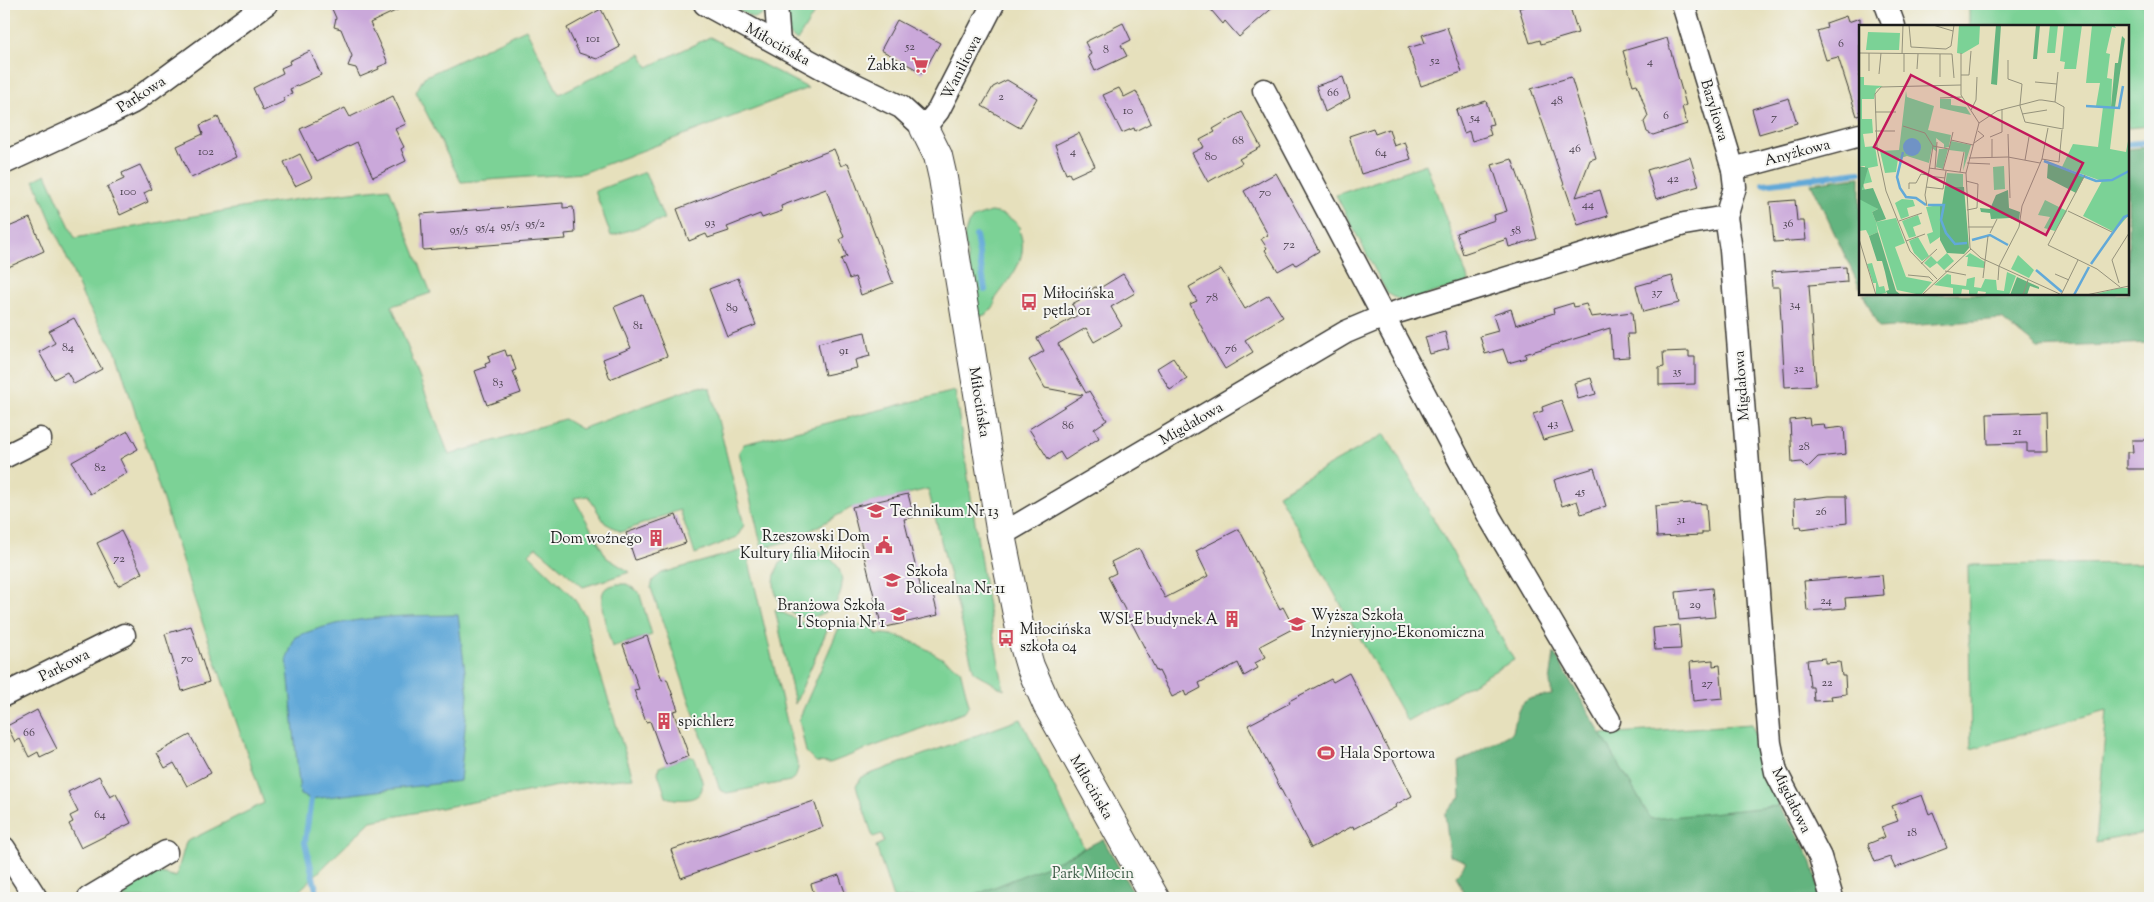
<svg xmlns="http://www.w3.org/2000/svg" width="2154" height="902" viewBox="0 0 2154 902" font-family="'Sorts Mill Goudy',serif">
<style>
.green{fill:#7bd296;stroke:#4c7759}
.forest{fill:#64b47f;stroke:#40684e}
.water{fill:#62a9d8;stroke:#3f627a}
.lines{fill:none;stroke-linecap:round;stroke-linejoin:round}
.stream{stroke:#62a9d8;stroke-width:6}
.building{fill:#caa8da}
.street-casing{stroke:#3a3934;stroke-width:25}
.secondary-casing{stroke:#3a3934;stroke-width:30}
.street{stroke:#fff;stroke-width:22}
.secondary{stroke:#fff;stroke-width:28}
.labels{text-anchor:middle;stroke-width:4;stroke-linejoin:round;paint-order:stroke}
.number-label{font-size:12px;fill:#483f4c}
.street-label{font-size:15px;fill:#1c1c1c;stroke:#f6f6f2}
.poi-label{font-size:15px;fill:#1c1c1c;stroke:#f6f6f2;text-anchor:start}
.park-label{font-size:15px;fill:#3d5c47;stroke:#f6f6f2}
.inset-river{fill:none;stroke:#62a9d8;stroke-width:2.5}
.inset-road{fill:none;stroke:#95927c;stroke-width:1}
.view{fill:#c2185b;fill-opacity:0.15;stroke:#c2185b;stroke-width:2.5}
.inset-edge{fill:none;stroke:#1c1c1c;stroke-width:2.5}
</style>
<rect width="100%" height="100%" fill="#f6f6f2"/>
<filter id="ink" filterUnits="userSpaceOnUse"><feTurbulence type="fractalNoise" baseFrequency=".02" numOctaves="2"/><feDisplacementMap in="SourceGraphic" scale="10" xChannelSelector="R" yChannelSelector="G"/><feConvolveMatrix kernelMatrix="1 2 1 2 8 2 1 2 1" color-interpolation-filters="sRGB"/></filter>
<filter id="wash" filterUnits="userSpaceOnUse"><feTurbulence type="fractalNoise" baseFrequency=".0096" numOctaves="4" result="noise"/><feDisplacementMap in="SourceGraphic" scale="20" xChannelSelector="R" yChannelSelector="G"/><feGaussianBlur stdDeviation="1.12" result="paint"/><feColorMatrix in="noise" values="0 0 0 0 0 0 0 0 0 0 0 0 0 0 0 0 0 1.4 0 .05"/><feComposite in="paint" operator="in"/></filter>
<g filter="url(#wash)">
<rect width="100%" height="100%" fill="#e6e0bc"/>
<g class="green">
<path d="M726,4H768C766,12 763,17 753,18Z"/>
<polygon points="786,4 820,4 797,41 787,33"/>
<polygon points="1969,4 2150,4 2150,126 2128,128 2128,26 1969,26"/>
<polygon points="526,29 559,94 641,54 648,67 710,37 808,88 583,173 461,182 416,92 424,77"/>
<polygon points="1426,164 1469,282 1403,302 1387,293 1336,195"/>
<polygon points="645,172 664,219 611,236 595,191"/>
<path d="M46,174L75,238C179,219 283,198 389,188L431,293L392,306L449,455L564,419L581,429L699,386L710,388L744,525L737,537L695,554L680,510L621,532L605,523L588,496L574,498L607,558L630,572L583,587L536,547L529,554L572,596L585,615L594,654L633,778L569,784L371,821L296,894L298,898H109L153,871L176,877L186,842L264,803L194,598L116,352L84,299L34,180Z"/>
<path d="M990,212C1004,213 1012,218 1021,228L1019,230C1031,258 1009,279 994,301L996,303C991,310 987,318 977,315L964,237L968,224L973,218Z"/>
<polygon points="955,391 986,595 1004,690 974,672 928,489 851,508 793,540 762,548 739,452 744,444"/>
<polygon points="1385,434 1514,660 1407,721 1278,494"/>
<polygon points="746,549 798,768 796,776 790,781 727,793 720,790 651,588 653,580 662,573"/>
<circle cx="808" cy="583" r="34"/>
<polygon points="2150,563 2150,832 2096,842 2107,710 1971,749 1968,565"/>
<path d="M617,584H627L639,592L652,635L612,647C609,635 595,597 606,588C609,586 614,585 617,584Z"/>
<polygon points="775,609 808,625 831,621 795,704"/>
<path d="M841,623L873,627L876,634C906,632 935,655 960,669L969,705L965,712L830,763L816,762L806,752L799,719Z"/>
<polygon points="1021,719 1084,848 1063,859 1072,898 893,898 876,846 884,842 882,834 873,837 856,786 862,777"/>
<polygon points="1752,724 1766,774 1779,806 1651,820 1601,734"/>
<path d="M689,756L694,758C696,765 700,773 702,781C706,803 678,801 666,797L658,773L659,767Z"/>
</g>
<g class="forest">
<polygon points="2150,147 2150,343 2038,348 2002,319 1879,328 1863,294 2128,294 2128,149"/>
<polygon points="1860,177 1860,288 1811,183"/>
<path d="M1554,653L1651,819L1779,806L1802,842L1812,863L1821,898H1466L1456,876L1466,862L1450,855L1445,814L1461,797L1459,762L1513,732C1519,702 1520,698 1552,695L1550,682Z"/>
<polygon points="1103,839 1136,898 968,898 1063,859"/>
</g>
<path class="water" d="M458,615L468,695L460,781L311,799L300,795L287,658L295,637C347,615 402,616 458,615Z"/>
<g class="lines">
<g class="stream">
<polyline points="2128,144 2150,142"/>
<polyline points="1763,184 1860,172"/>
<polyline points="976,236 985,290"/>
<polyline points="311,799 305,842 318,898"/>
</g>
</g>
<g id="blocks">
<g class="building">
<polygon points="345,4 410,4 370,23 388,63 378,67 379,69 360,77 356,68 348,66 352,56 341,29 334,27 336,18 332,9"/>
<polygon points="1206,4 1277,4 1239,37 1225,21 1223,24"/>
<polygon points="1535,4 1543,4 1544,8 1559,4 1569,4 1578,33 1541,44 1540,40 1530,43 1519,8"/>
<polygon points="601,9 620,47 597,59 579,53 567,28"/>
<polygon points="1846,16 1848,22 1860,18 1860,115 1857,116 1838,57 1826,60 1817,31 1827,28 1826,23"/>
<polygon points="897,20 940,43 923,73 881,50"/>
<polygon points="1123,23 1131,40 1121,45 1127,56 1095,71 1088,56 1091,54 1085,42"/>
<polygon points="1447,27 1462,72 1421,86 1408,48 1425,43 1422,35"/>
<polygon points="1667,38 1686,105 1682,107 1687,124 1653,135 1647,132 1644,122 1648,116 1637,84 1633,85 1623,51"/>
<polygon points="310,51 321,75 290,89 292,94 283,98 285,101 263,111 253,88 283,73 281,68 290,64 289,61"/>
<polygon points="1343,77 1350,98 1325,112 1316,86"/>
<polygon points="1571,77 1596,158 1590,160 1576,197 1600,190 1608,216 1578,225 1531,89"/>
<polygon points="1007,80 1037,98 1020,128 982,106 993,87"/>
<polygon points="1119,88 1124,97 1136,91 1151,123 1135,131 1134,128 1122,133 1103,95"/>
<polygon points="393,96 406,124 395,129 404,147 401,149 406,161 373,177 357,142 316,162 300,129 345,108 350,117"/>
<polygon points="1789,98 1797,123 1759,134 1752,109"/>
<polygon points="1486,101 1493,124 1488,125 1491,135 1472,141 1469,131 1464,133 1456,110"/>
<polygon points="1242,112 1261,147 1239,159 1242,163 1208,182 1192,153 1204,147 1200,140 1215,132 1213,129"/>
<polygon points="218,117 236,157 191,178 177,146 203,134 200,125"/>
<polygon points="1373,128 1375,134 1389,129 1394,146 1405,142 1411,159 1361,174 1349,136"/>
<polygon points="1079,133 1095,166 1071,177 1069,173 1066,174 1055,145"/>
<polygon points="834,149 841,166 848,163 893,283 861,295 855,277 849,279 841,259 847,257 840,239 844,237 826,189 781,206 782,211 762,218 760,214 727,227 729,231 708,238 706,234 689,241 677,209"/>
<polygon points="300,154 312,178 295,186 284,162"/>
<polygon points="1690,157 1699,186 1656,199 1647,170"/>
<polygon points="1512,159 1528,204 1537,239 1509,247 1507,239 1463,254 1456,233 1495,220 1494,215 1507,211 1492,165"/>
<polygon points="140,165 152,189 144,193 148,202 120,215 107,187 124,179 122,173"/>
<polygon points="1276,173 1319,251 1296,265 1294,262 1278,271 1265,250 1267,248 1261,239 1268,235 1244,191"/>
<polygon points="1795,200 1797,221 1804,221 1806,240 1774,242 1770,202"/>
<polygon points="563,203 563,208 573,207 574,215 575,233 565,234 566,239 423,250 421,214"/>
<polygon points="30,218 44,251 4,269 4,229"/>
<polygon points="1846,267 1847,282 1809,285 1816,385 1785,387 1779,287 1772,287 1771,272"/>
<polygon points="1221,269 1245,309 1269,295 1283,317 1245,340 1253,352 1225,369 1210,344 1190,304 1197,301 1189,287"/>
<polygon points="1123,274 1135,293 1111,307 1122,326 1094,342 1086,328 1058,344 1086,393 1089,391 1107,420 1094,429 1099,438 1065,460 1060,452 1049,460 1029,429 1083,395 1045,388 1029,360 1044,351 1037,338 1078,315 1072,304 1085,297 1086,293 1095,287 1100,288"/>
<polygon points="1672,276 1679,303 1643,312 1636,286"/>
<polygon points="738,278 756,325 727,336 709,289"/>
<polygon points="643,295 667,356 610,379 603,359 631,348 614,307"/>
<polygon points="1573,303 1574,307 1586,304 1591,317 1632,312 1634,334 1627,334 1629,357 1612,358 1610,328 1525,354 1526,358 1508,363 1503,349 1485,354 1480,336 1498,331 1493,315 1511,309 1516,325 1554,313 1553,309"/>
<polygon points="74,318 102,369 74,384 67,372 54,379 39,352 55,343 49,331"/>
<polygon points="865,332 870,356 855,360 857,368 825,375 818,343"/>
<polygon points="1445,332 1449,349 1430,354 1425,337"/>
<polygon points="505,350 507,356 511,355 516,370 513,371 521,393 487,405 475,371 486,367 485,364 490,362 488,356"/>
<polygon points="1689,351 1689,357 1695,357 1695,384 1659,385 1659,368 1664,367 1663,352"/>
<polygon points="1173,358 1187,379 1170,390 1157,368"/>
<polygon points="1591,378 1596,394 1578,399 1574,383"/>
<polygon points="1561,400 1573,432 1543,440 1533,414 1543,411 1542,407"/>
<polygon points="2046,412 2047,452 2027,452 2027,443 1988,444 1987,414"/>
<polygon points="1809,418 1810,425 1824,424 1825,429 1844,427 1846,454 1818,457 1807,468 1801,462 1792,463 1790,420"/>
<polygon points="128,431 138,449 120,459 127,473 90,494 72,462"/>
<polygon points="2132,440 2150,440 2150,469 2127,469 2127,452 2133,452"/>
<polygon points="1594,468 1606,506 1581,514 1577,501 1562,506 1554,480"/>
<polygon points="908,494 914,517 904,519 922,593 932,591 938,615 882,628 852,507"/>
<polygon points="1829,496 1846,496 1847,523 1802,529 1801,526 1795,527 1794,500"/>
<polygon points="1691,503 1706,504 1708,532 1702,532 1702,535 1657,537 1655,506"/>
<polygon points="676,515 686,543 635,560 626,533"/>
<polygon points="1239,529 1280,609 1283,607 1294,628 1260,646 1266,657 1255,663 1258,668 1244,676 1238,663 1199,683 1201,688 1186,696 1184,691 1172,697 1159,671 1157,672 1108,577 1116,573 1111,562 1139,548 1165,598 1208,576 1196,551"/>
<polygon points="121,531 142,573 118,586 97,543"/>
<polygon points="1882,575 1884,595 1845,598 1846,608 1807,611 1804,581"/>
<polygon points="1712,588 1715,617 1679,620 1676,592"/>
<polygon points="1679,625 1681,649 1655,650 1653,628"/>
<polygon points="191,626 209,682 182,691 165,634"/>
<polygon points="647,636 662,680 667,679 678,710 673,711 689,756 666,765 650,721 646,722 634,690 639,689 623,645"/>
<polygon points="1825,658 1825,663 1840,662 1842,676 1845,676 1846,694 1831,696 1832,700 1814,701 1813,687 1810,687 1807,660"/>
<polygon points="1713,660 1713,666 1720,665 1723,698 1693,701 1690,662"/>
<polygon points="1349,673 1412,796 1395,805 1396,807 1354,829 1353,826 1311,848 1248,725 1290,703 1289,701 1331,679 1333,682"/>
<polygon points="37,710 57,749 40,757 38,752 29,757 20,739 15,742 7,726"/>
<polygon points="190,735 211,773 187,786 174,763 165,768 157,753"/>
<polygon points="99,776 110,797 116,794 131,823 81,848 69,824 73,822 70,816 78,812 68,792"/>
<polygon points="1922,795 1929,814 1933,812 1947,848 1895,868 1890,857 1875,862 1868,844 1885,837 1881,827 1898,821 1892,806"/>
<polygon points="814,801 823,827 681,878 671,850"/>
<polygon points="839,875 847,898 815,898 811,884"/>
</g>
</g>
</g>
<g filter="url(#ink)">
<use href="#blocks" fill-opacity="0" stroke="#3a3934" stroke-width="1"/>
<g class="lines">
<g class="street-casing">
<g id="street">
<polyline points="705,4 837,76 901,107 924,128 938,111 993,4"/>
<polyline points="776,4 779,43"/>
<polyline points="1683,4 1733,169 1735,187 1726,217 1731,250 1770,743 1776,772 1820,857 1832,898"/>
<polyline points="1886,4 1894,26"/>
<polyline points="1264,90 1490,518 1609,720"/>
<polyline points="4,163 97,120 133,102 266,4"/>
<polyline points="1733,169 1860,135"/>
<polyline points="4,457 40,439"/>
<polyline points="1001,535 1346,332 1384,316 1684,224 1726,217"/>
<polyline points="4,695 124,635"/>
<polyline points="4,848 36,898"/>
<polyline points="89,898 166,852"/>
</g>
</g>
<g class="secondary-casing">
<polyline id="secondary" points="924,128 938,156 943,178 1001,535 1022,639 1030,666 1047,705 1155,898"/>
</g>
<use href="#street" class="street"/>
<use href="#secondary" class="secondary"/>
</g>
</g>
<defs>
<g id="supermarket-bare" transform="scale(1.35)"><path d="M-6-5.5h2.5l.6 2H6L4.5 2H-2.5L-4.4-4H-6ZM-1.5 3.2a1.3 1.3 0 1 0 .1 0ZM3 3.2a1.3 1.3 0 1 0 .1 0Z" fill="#d1495b" stroke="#f6f6f2" stroke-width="2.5" paint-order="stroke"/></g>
<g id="bus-bare" transform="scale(1.35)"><path d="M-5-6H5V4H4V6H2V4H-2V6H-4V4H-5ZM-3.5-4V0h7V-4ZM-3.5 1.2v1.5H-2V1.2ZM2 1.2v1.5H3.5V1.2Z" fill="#d1495b" stroke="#f6f6f2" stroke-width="2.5" paint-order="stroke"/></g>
<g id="school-bare" transform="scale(1.35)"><path d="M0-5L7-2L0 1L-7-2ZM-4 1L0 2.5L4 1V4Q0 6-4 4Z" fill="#d1495b" stroke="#f6f6f2" stroke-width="2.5" paint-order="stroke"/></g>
<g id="building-bare" transform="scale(1.35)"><path d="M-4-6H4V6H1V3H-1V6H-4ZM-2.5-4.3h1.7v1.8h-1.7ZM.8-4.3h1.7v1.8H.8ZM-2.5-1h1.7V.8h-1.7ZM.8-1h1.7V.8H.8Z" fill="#d1495b" stroke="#f6f6f2" stroke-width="2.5" paint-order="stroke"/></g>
<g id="civic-bare" transform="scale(1.35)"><path d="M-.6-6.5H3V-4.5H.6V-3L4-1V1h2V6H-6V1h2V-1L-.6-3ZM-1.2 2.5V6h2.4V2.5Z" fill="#d1495b" stroke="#f6f6f2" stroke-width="2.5" paint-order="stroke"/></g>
<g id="university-bare" transform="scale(1.35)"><path d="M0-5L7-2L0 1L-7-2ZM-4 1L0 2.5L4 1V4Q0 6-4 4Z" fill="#d1495b" stroke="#f6f6f2" stroke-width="2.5" paint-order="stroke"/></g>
<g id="stadium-bare" transform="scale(1.35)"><path d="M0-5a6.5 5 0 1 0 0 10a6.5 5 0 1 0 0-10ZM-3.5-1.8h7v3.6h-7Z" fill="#d1495b" stroke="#f6f6f2" stroke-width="2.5" paint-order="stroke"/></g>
</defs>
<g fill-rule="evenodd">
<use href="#supermarket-bare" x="920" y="65"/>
<use href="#bus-bare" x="1029" y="302"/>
<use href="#school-bare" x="876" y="511"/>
<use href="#building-bare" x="656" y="538"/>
<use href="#civic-bare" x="884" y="545"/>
<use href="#university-bare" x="892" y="580"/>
<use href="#school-bare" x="899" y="614"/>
<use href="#building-bare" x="1232" y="619"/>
<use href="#university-bare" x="1297" y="624"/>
<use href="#bus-bare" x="1006" y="638"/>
<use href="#building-bare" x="664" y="721"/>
<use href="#stadium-bare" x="1326" y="753"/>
</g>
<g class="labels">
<g class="number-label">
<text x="593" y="42">101</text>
<text x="1841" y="47">6</text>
<text x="910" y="50">52</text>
<text x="1106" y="53">8</text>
<text x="1435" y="64">52</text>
<text x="1650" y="65">4</text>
<text x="1333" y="96">66</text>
<text x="1001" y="100">2</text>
<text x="1557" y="104">48</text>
<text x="1128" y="114">10</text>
<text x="1666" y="119">6</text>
<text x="1475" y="121">54</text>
<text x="1774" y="121">7</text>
<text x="1238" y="144">68</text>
<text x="1575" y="152">46</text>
<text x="206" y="155">102</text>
<text x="1073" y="155">4</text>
<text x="1381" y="156">64</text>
<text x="1211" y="160">80</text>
<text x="1673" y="182">42</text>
<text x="128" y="195">100</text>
<text x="1265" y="196">70</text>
<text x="1588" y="208">44</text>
<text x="710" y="226">93</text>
<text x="535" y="227">95/2</text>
<text x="1788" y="227">36</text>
<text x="510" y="229">95/3</text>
<text x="485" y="231">95/4</text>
<text x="459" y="233">95/5</text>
<text x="1516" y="234">58</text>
<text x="1289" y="248">72</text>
<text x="1657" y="296">37</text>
<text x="1212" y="301">78</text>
<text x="1795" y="308">34</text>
<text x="732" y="311">89</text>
<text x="638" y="329">81</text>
<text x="68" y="351">84</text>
<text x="1231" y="352">76</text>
<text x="844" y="354">91</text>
<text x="1799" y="372">32</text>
<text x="1677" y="375">35</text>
<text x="498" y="386">83</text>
<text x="1553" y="427">43</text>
<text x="1068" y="429">86</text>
<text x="2017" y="435">21</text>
<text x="1804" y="450">28</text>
<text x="100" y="471">82</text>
<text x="1580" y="495">45</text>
<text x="1821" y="515">26</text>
<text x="1681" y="523">31</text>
<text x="119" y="562">72</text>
<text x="1826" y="604">24</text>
<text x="1695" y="608">29</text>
<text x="187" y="662">70</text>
<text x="1827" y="686">22</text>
<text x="1707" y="687">27</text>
<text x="29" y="736">66</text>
<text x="100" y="818">64</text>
<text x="1912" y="836">18</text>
</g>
<g class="street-label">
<text transform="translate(778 44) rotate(29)" y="5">Miłocińska</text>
<text transform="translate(961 67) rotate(-63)" y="5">Waniliowa</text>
<text transform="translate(141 94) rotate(-33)" y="5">Parkowa</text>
<text transform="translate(1715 110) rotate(73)" y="5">Bazyliowa</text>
<text transform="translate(1797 152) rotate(-15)" y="5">Anyżkowa</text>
<text transform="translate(1741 386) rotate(-94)" y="5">Migdałowa</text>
<text transform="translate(980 402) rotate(81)" y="5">Miłocińska</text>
<text transform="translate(1191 423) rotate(-30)" y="5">Migdałowa</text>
<text transform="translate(64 665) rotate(-27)" y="5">Parkowa</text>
<text transform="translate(1092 787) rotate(60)" y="5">Miłocińska</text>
<text transform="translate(1792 800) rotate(64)" y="5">Migdałowa</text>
</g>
<g class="poi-label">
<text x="906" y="70" text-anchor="end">Żabka</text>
<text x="1043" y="298">Miłocińska<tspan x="1043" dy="17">pętla 01</tspan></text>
<text x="890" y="516">Technikum Nr 13</text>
<text x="870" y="541" text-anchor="end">Rzeszowski Dom<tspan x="870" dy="17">Kultury filia Miłocin</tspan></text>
<text x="642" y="543" text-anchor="end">Dom woźnego</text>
<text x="906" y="576">Szkoła<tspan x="906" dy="17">Policealna Nr 11</tspan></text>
<text x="885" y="610" text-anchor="end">Branżowa Szkoła<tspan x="885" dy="17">I Stopnia Nr 1</tspan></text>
<text x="1311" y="620">Wyższa Szkoła<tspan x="1311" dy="17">Inżynieryjno-Ekonomiczna</tspan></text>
<text x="1218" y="624" text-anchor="end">WSI-E budynek A</text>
<text x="1020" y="634">Miłocińska<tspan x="1020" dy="17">szkoła 04</tspan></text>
<text x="678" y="726">spichlerz</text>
<text x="1340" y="758">Hala Sportowa</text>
</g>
<g class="park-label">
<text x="1093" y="878">Park Miłocin</text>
</g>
</g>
<g transform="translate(1859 25)">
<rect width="270" height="270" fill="#e6e0bc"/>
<path d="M100,0H121L120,19L103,29L98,28ZM191,0H199L196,28H188ZM205,0H223L217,44H205L206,37L201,36ZM233,0H255L257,3L253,2L247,28L251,29L248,53L253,54L252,81L256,82L251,124L267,127L270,111V190L255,207L224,191L243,156L203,142L214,119L239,122L244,82L237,81L241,58H227ZM9,7L41,8L40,25H7ZM0,52H5V60L24,61L17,64L15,74H3V94H13L14,108L4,109L6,122L16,121L19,141L9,143L13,157L4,159L6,165L3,166L6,141H0ZM47,66L48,72L75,81L69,105L92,110L90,122L85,123V119L77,113L78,127L73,123L70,138L48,131L39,134L37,147L26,148L21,126L40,125ZM81,74H92V80L107,82L112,90L81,83ZM92,116L112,120L104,146L106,127L90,125ZM80,124H89L84,144L77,142ZM145,141L146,164L135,165L134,142ZM88,148L104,149V162L86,161ZM3,173L19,184L13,187L17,197L37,193L46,218L36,222L47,252L73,257L62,270L38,265L17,197L19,207L10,211L7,205L0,206V174ZM43,174L54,175L56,181L48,183L50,191L42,194L36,178ZM186,175L208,186L196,206L185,203L191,192L179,190ZM81,180V212L71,219L68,209L74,207L67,182ZM59,190L62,199L54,202L57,211L50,213L43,196ZM59,212L70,231L63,236L55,228L50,216ZM88,228L95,236L85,245L78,238L71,243L65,238L72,231L78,237ZM111,228L126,237L125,243L108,241L109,232H106ZM159,230L175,245L170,253L152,244ZM13,238L20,262L25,261L27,268L17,270V258H14L8,239ZM148,247L157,251L150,270H126L127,267L119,266L118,270H110V265L103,264L102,270H94V263L75,260L88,249L92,250V259L107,261L108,254L116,252L115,262L122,263L126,254L137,255L138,265L145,266ZM260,263H270V270H233Z" fill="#7bd296"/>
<path d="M137,0H142L138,60L132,59ZM177,0H181L178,34H174ZM263,11L266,14L256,82H252L256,38H259ZM189,138L225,152L217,168L188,153ZM0,141L9,143L3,165L14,163L27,194L17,197L13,187L19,184L0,174ZM86,161L105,162L110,223L105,229L88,228L81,215V180H83ZM149,165L150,183L161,187L160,196L151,193L132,194L131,188L122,187L121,183L131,184L137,170ZM19,207L37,266L42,270H29L27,266L30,265L26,247L23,236H18L10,211ZM158,252L180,262V264L171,261L168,270H151Z" fill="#64b47f"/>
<path d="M44 122a9 9 0 1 1 18 0a9 9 0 1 1-18 0Z" fill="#62a9d8"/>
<path class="inset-river" d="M227,81L260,83L264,61M44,127L38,152L41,163L47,172L57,173L67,180M185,136L237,156L253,155L270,146M69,180H85L82,195L87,208L96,219L108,218M113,215L131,210L149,220M232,239L265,192L270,190M177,245L203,267M215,270L230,242"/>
<path class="inset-road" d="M50,0L52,22L87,24L92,21L95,0M74,0L94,6M0,28L93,29L95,53M102,28V70L120,98L107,148L111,223L122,233L203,270M43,29L44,0M58,44L59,29M10,46V28M45,47V29M20,49L22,28M102,50H110L112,26M81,52V29M176,57L198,59M81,73L103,72M196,77L199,47M112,85L117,75L118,52M16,87H37M163,89L188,85M120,98L138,86L149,83L161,80L180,75H183L196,77L205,82L204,104L166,97L161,81V80L163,59L149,54V35M44,101L66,108L74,121L66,170L68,181M16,106H36M149,109L151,173M131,112L143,107V84M92,115L114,120M115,118L125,111L119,106M74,121L90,124L94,107M133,132V114M110,133L149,132L181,138M183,134L200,137L203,105M166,135L170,112M108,138L131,139M70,143L107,148M76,144L78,117M84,145L90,124M101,147L105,127M226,150L189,220L238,244L261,262M69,151L86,153M107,156L119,159L118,183L108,185M67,162L84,164L87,146M50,164V158H57L62,149L69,150M209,186L253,207M40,196L63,188M109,202H134M131,208L138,194M0,214L17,270M47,216L66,209M62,239L78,224M86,246L107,250M196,249L210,255M49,250L70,252L74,256M124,253L129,211M78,254L51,226L27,166L18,123L16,69L22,62L102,60M139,255L140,241L160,202L163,181L183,134L189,103M260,258L253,235L270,208M63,270L112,224M164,270L169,255M202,270L219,235M227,270L270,261"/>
<path class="view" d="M52,50L224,138L187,210L15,122Z"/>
<rect width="270" height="270" class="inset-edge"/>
</g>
<rect width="2154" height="902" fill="none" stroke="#f6f6f2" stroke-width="20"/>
</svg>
